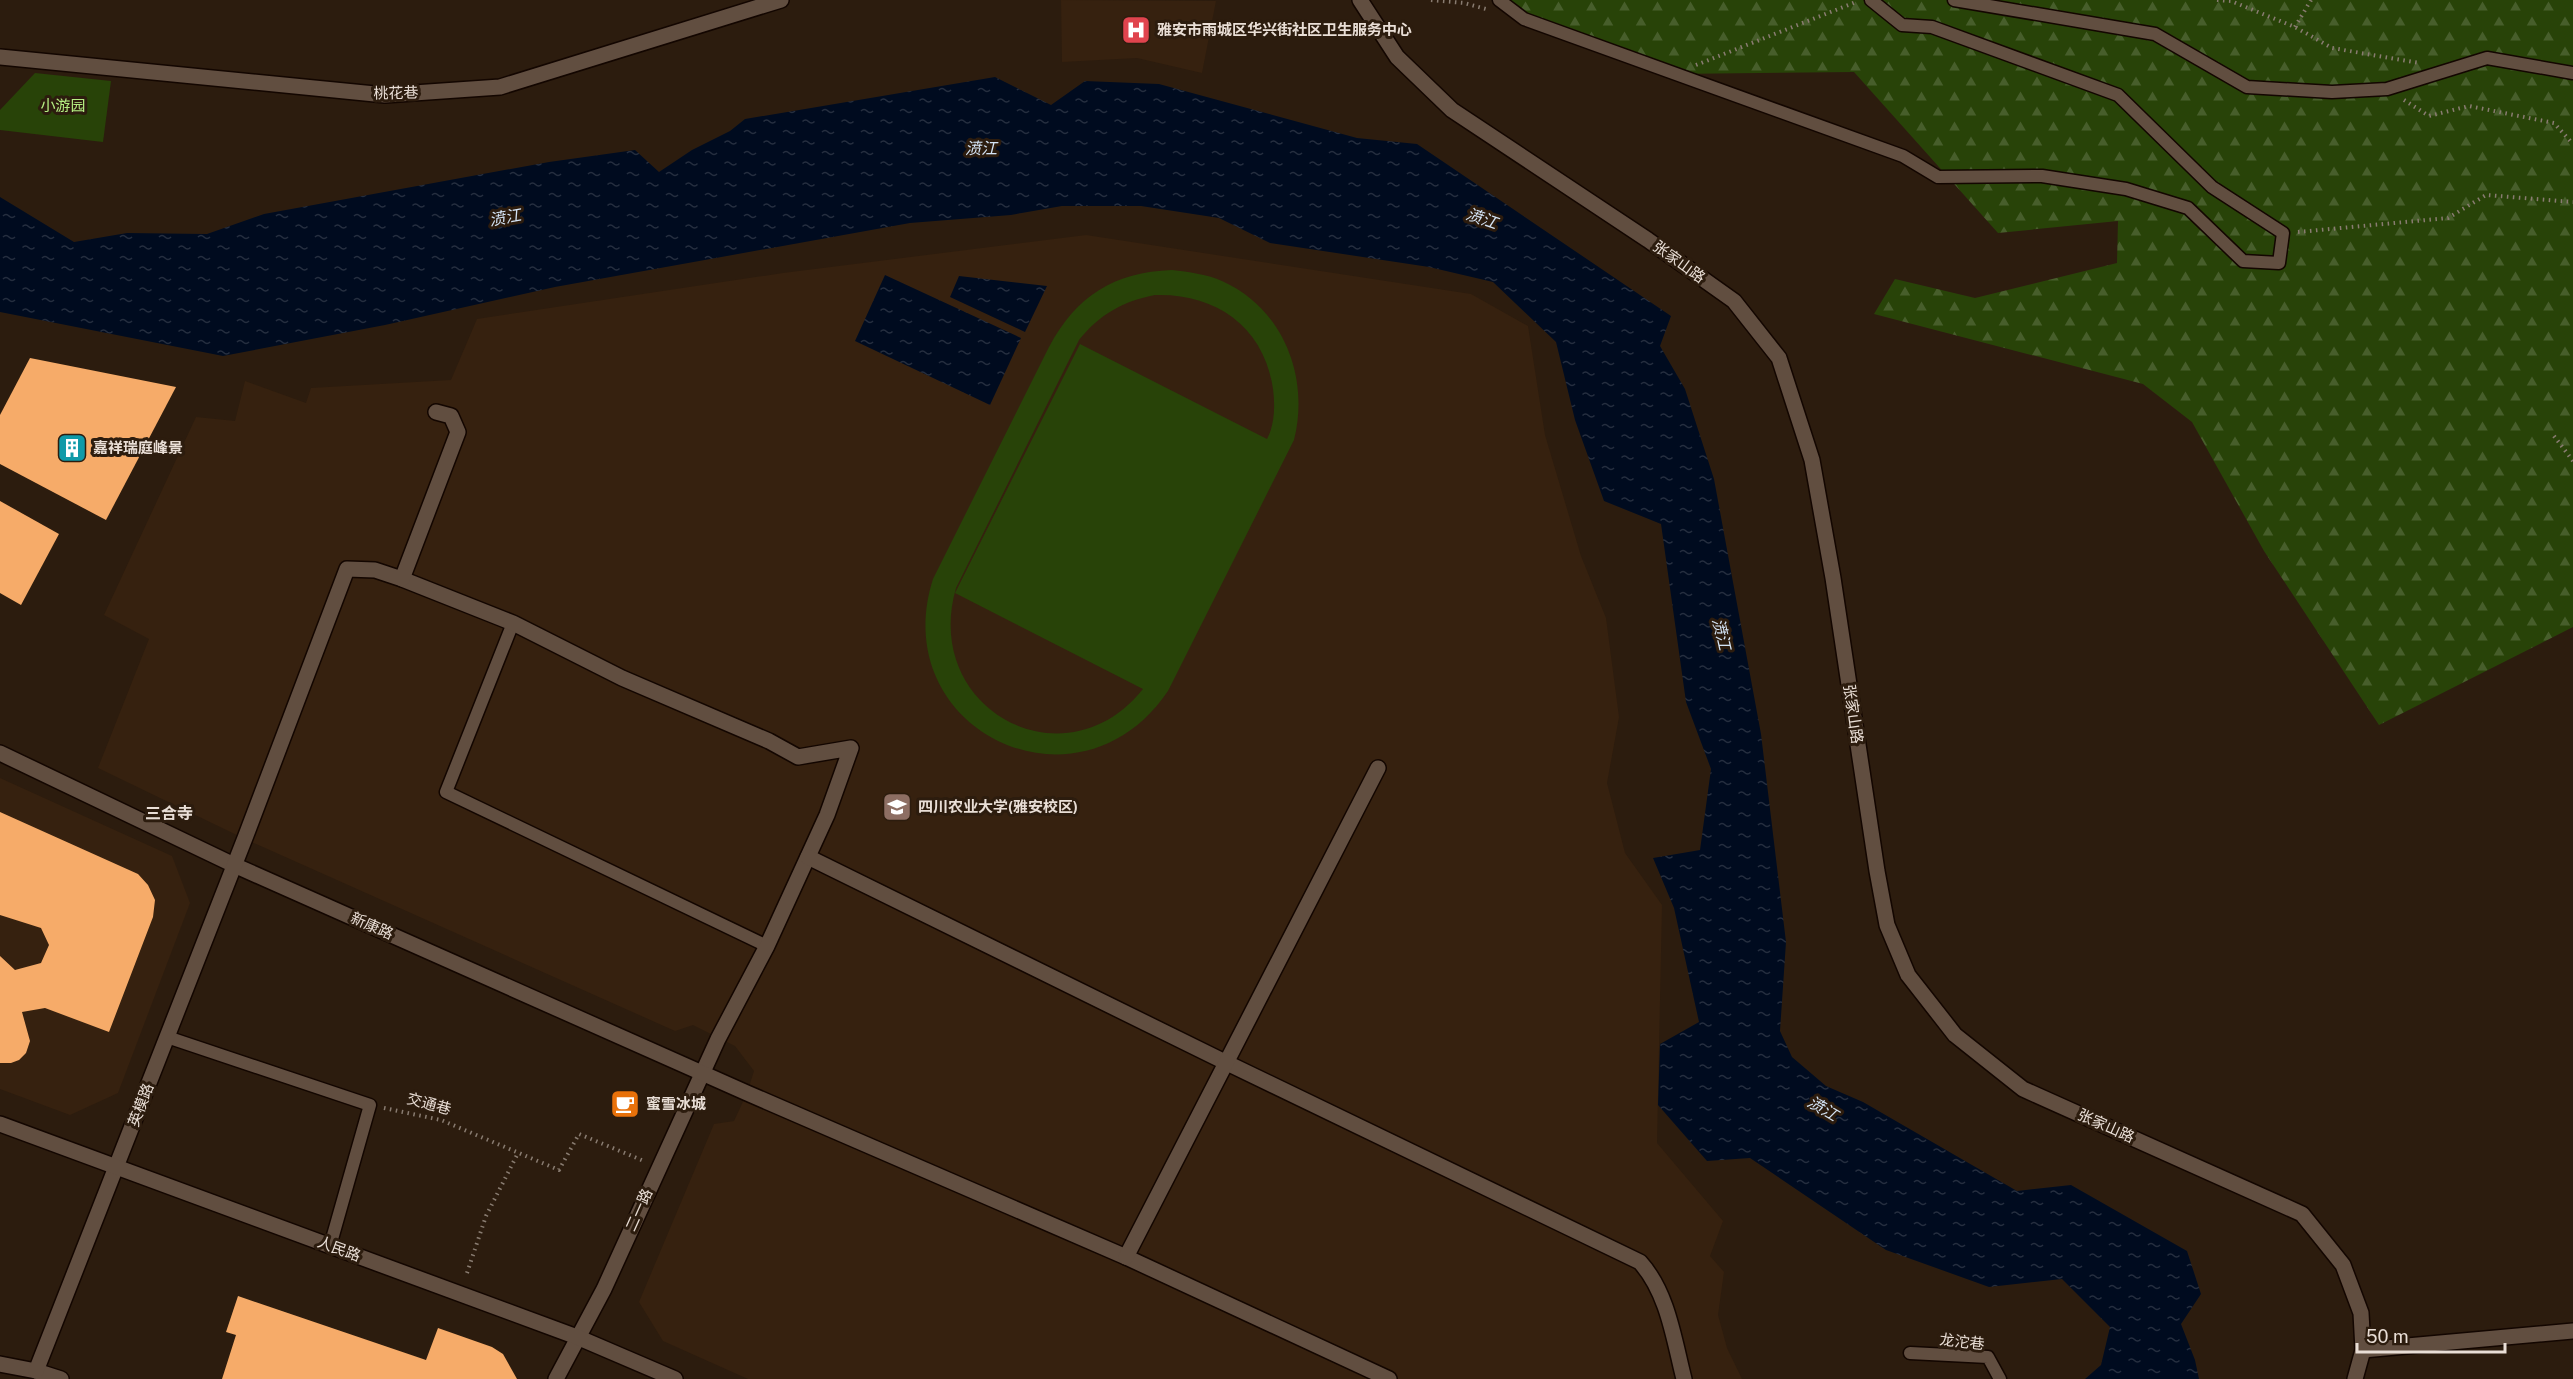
<svg xmlns="http://www.w3.org/2000/svg" width="2573" height="1379" viewBox="0 0 2573 1379" font-family="'Public Sans','Noto Sans SC',sans-serif">
<style>
.built{fill:#36210f}
.green{fill:#284308;fill-rule:evenodd}
.forest{fill:url(#forest-firs)}
.water{fill:url(#water-ripples)}
.building{fill:#f6ab69}
.lines{fill:none;stroke-linecap:round;stroke-linejoin:round}
.lane-casing{stroke:#130600;stroke-width:15}
.street-casing{stroke:#130600;stroke-width:18}
.secondary-casing{stroke:#130600;stroke-width:18}
.path{stroke:#897c71;stroke-width:4;stroke-dasharray:1.5 4.5;stroke-linecap:butt}
.lane{stroke:#614e40;stroke-width:12}
.street{stroke:#614e40;stroke-width:15}
.secondary{stroke:#614e40;stroke-width:15}
.labels{text-anchor:middle;stroke-width:6;stroke-linejoin:round;paint-order:stroke}
.poi-label{font-size:15px;font-weight:bold;fill:#e9ded6;stroke:#2c1c0e;text-anchor:start}
.street-label{font-size:15px;fill:#e9ded6;stroke:#2c1c0e}
.park-label{font-size:15px;fill:#b5ef83;stroke:#2c1c0e}
.water-label{font-size:16px;font-style:italic;fill:#d5e5f7;stroke:#2c1c0e}
.neighbourhood-label{font-size:16px;font-weight:bold;fill:#e9ded6;stroke:#2c1c0e}
</style>
<defs>
<pattern id="forest-firs" width="22" height="20" patternUnits="userSpaceOnUse" patternTransform="scale(1.5)"><rect width="22" height="20" fill="#284308"/><path d="M5 1l3.5 6h-7zM16 11l3.5 6h-7z" fill="#475e2b"/></pattern>
<pattern id="water-ripples" width="26" height="14" patternUnits="userSpaceOnUse" patternTransform="scale(1.5)"><rect width="26" height="14" fill="#000b1f"/><path d="M2 4q2-2 4 0t4 0M15 11q2-2 4 0t4 0" fill="none" stroke="#252e3f"/></pattern>
</defs>
<rect width="100%" height="100%" fill="#2c1c0e"/>
<g class="built">
<polygon points="1061,0 1216,1 1202,73 1137,58 1062,62"/>
<polygon points="1086,235 1471,294 1528,326 1545,435 1581,556 1606,618 1619,717 1607,783 1625,853 1662,905 1657,1143 1723,1221 1710,1256 1724,1272 1718,1315 1727,1348 1742,1379 748,1379 663,1341 639,1302 714,1124 734,1121 747,1093 754,1071 735,1046 693,1025 675,1031 245,839 98,768 149,639 104,615 196,417 235,421 245,381 306,403 311,388 451,380 477,319 783,273"/>
<polygon points="0,778 172,856 190,903 118,1093 70,1115 0,1089"/>
</g>
<g class="green">
<polygon points="35,73 111,81 103,142 0,130 0,110"/>
<path d="M1172,270C1189,272 1206,274 1222,281C1283,308 1310,377 1294,440L1168,691C1078,824 885,729 933,579L1049,347C1076,296 1114,272 1172,270ZM1155,295C1215,293 1264,326 1273,389C1275,405 1275,424 1267,439L1080,344L955,593L1143,689C1065,787 921,709 956,588L1079,340C1099,315 1123,301 1155,295Z"/>
</g>
<polygon class="forest" points="1499,0 2573,0 2573,627 2379,725 2264,551 2192,422 2143,384 1874,314 1895,279 1975,298 2117,263 2118,221 1998,233 1854,72 1672,74 1524,19"/>
<g class="water">
<polygon points="995,77 1051,105 1085,81 1159,84 1357,138 1417,144 1671,316 1660,346 1685,389 1714,479 1761,734 1786,942 1780,1031 1792,1057 1826,1086 1863,1102 2017,1191 2071,1185 2187,1251 2201,1294 2181,1324 2195,1360 2199,1379 2085,1379 2101,1365 2110,1327 2062,1279 1989,1287 1886,1250 1750,1158 1707,1161 1658,1105 1660,1044 1699,1022 1674,908 1653,858 1700,850 1711,769 1686,702 1661,524 1604,501 1575,420 1556,342 1493,282 1429,267 1270,243 1219,218 1141,206 1062,206 1011,215 910,223 555,287 385,325 223,356 0,312 0,197 74,242 127,233 207,234 264,214 549,162 635,150 659,172 692,150 730,131 745,119"/>
<polygon points="885,275 1021,338 990,405 855,341"/>
<polygon points="959,276 1047,286 1025,332 950,297"/>
</g>
<g class="building">
<polygon points="30,358 176,387 106,520 0,464 0,415"/>
<polygon points="0,501 59,534 21,605 0,593"/>
<polygon points="0,812 138,874 148,885 155,900 153,917 109,1032 45,1008 22,1012 30,1041 26,1053 19,1060 11,1063 0,1063 0,956 15,970 41,963 49,945 41,928 0,915"/>
<polygon points="238,1296 426,1360 438,1328 492,1347 503,1354 517,1379 222,1379 236,1335 226,1332"/>
</g>
<g class="lines">
<g class="lane-casing">
<g id="lane">
<polyline points="1499,0 1524,19 1903,156 1938,177 2042,176 2126,189 2188,208 2243,261 2279,263 2283,233 2212,187 2118,95 1932,27 1902,25 1871,0"/>
<polyline points="1954,0 2155,34 2247,87 2332,92 2387,89 2487,58 2573,73"/>
<polyline points="513,623 446,792 767,946"/>
<polyline points="167,1037 370,1105 330,1246"/>
<polyline points="1910,1353 1988,1357 2000,1379"/>
</g>
</g>
<g class="street-casing">
<g id="street">
<polyline points="0,57 385,95 500,87 781,0"/>
<polyline points="402,579 513,623 622,678 769,741 798,757 851,748 827,815 767,946 718,1039 604,1289 556,1379"/>
<polyline points="0,753 234,865 747,1093 1126,1257 1389,1379"/>
<path d="M808,857L1225,1062L1640,1262C1668,1293 1674,1340 1684,1379"/>
<polyline points="1126,1257 1378,768"/>
<polyline points="2363,1350 2573,1331"/>
<polyline points="0,1364 36,1371 61,1379"/>
<polyline points="36,1371 245,838 347,569 375,570 402,579 458,432 451,416 436,412"/>
</g>
</g>
<g class="secondary-casing">
<g id="secondary">
<polyline points="1360,0 1397,57 1452,110 1648,240 1734,301 1779,358 1812,460 1833,578 1877,871 1887,925 1908,975 1955,1035 2023,1089 2302,1214 2343,1265 2361,1313 2363,1350 2355,1379"/>
<polyline points="0,1124 577,1337 675,1379"/>
</g>
</g>
<g class="path">
<polyline points="1431,0 1464,3 1486,9"/>
<polyline points="2217,0 2231,1 2295,27 2332,48 2419,63"/>
<polyline points="2295,27 2311,0"/>
<polyline points="1696,65 1856,2"/>
<polyline points="2404,100 2429,116 2469,106 2554,123 2573,144"/>
<polyline points="2298,232 2448,218 2486,195 2573,202"/>
<polyline points="2554,436 2573,461"/>
<polyline points="384,1108 441,1120 559,1170 579,1134 644,1161"/>
<polyline points="467,1273 486,1216 518,1153"/>
</g>
<use href="#lane" class="lane"/>
<use href="#street" class="street"/>
<use href="#secondary" class="secondary"/>
</g>
<defs>
<g id="hospital-square" transform="scale(1.5)"><rect x="-9" y="-9" width="18" height="18" rx="4" fill="#e0444e" stroke="#2c1c0e"/><path d="M-5-5h3v3.5h4V-5h3V5h-3V1.5h-4V5h-3Z" fill="#fff"/></g>
<g id="building-square" transform="scale(1.5)"><rect x="-9" y="-9" width="18" height="18" rx="4" fill="#0f9aa8" stroke="#2c1c0e"/><path d="M-4-6H4V6H1V3H-1V6H-4ZM-2.5-4.3h1.7v1.8h-1.7ZM.8-4.3h1.7v1.8H.8ZM-2.5-1h1.7V.8h-1.7ZM.8-1h1.7V.8H.8Z" fill="#fff"/></g>
<g id="university-square" transform="scale(1.5)"><rect x="-9" y="-9" width="18" height="18" rx="4" fill="#8d6e63" stroke="#2c1c0e"/><path d="M0-5L7-2L0 1L-7-2ZM-4 1L0 2.5L4 1V4Q0 6-4 4Z" fill="#fff"/></g>
<g id="cafe-square" transform="scale(1.5)"><rect x="-9" y="-9" width="18" height="18" rx="4" fill="#e8710a" stroke="#2c1c0e"/><path d="M-5.5-4.5H6V0H3Q3 3.5 0 3.5H-2.5Q-5.5 3.5-5.5 0ZM3-3.2v2h1.7v-2ZM-6 4.5H4V6H-6Z" fill="#fff"/></g>
</defs>
<g fill-rule="evenodd">
<use href="#hospital-square" x="1136" y="30"/>
<use href="#building-square" x="72" y="448"/>
<use href="#university-square" x="897" y="807"/>
<use href="#cafe-square" x="625" y="1104"/>
</g>
<g class="labels">
<g class="poi-label">
<text x="1157" y="35">雅安市雨城区华兴街社区卫生服务中心</text>
<text x="93" y="453">嘉祥瑞庭峰景</text>
<text x="918" y="812">四川农业大学(雅安校区)</text>
<text x="646" y="1109">蜜雪冰城</text>
</g>
<g class="street-label">
<text transform="translate(396 93) rotate(-1)" y="5">桃花巷</text>
<text transform="translate(1679 262) rotate(36)" y="5">张家山路</text>
<text transform="translate(1853 714) rotate(82)" y="5">张家山路</text>
<text transform="translate(372 926) rotate(24)" y="5">新康路</text>
<text transform="translate(429 1104) rotate(15)" y="5">交通巷</text>
<text transform="translate(141 1105) rotate(-69)" y="5">英模路</text>
<text transform="translate(2106 1126) rotate(24)" y="5">张家山路</text>
<text transform="translate(639 1210) rotate(-66)" y="5">二一路</text>
<text transform="translate(339 1249) rotate(20)" y="5">人民路</text>
<text transform="translate(1962 1342) rotate(6)" y="5">龙沱巷</text>
</g>
<g class="park-label">
<text x="63" y="111">小游园</text>
</g>
<g class="water-label">
<text x="981" y="154">𣸣江</text>
<text transform="translate(505 217) rotate(-10)" y="6">𣸣江</text>
<text transform="translate(1482 218) rotate(19)" y="6">𣸣江</text>
<text transform="translate(1722 634) rotate(77)" y="6">𣸣江</text>
<text transform="translate(1823 1108) rotate(31)" y="6">𣸣江</text>
</g>
<g class="neighbourhood-label">
<text x="169" y="819">三合寺</text>
</g>
</g>
<path d="M2357 1343v9h148v-9" fill="none" stroke="#e9ded6" stroke-width="3"/>
<text x="2366" y="1343" font-size="18" fill="#e9ded6" stroke="#2c1c0e" stroke-width="4.5" paint-order="stroke">50 m</text>
</svg>
